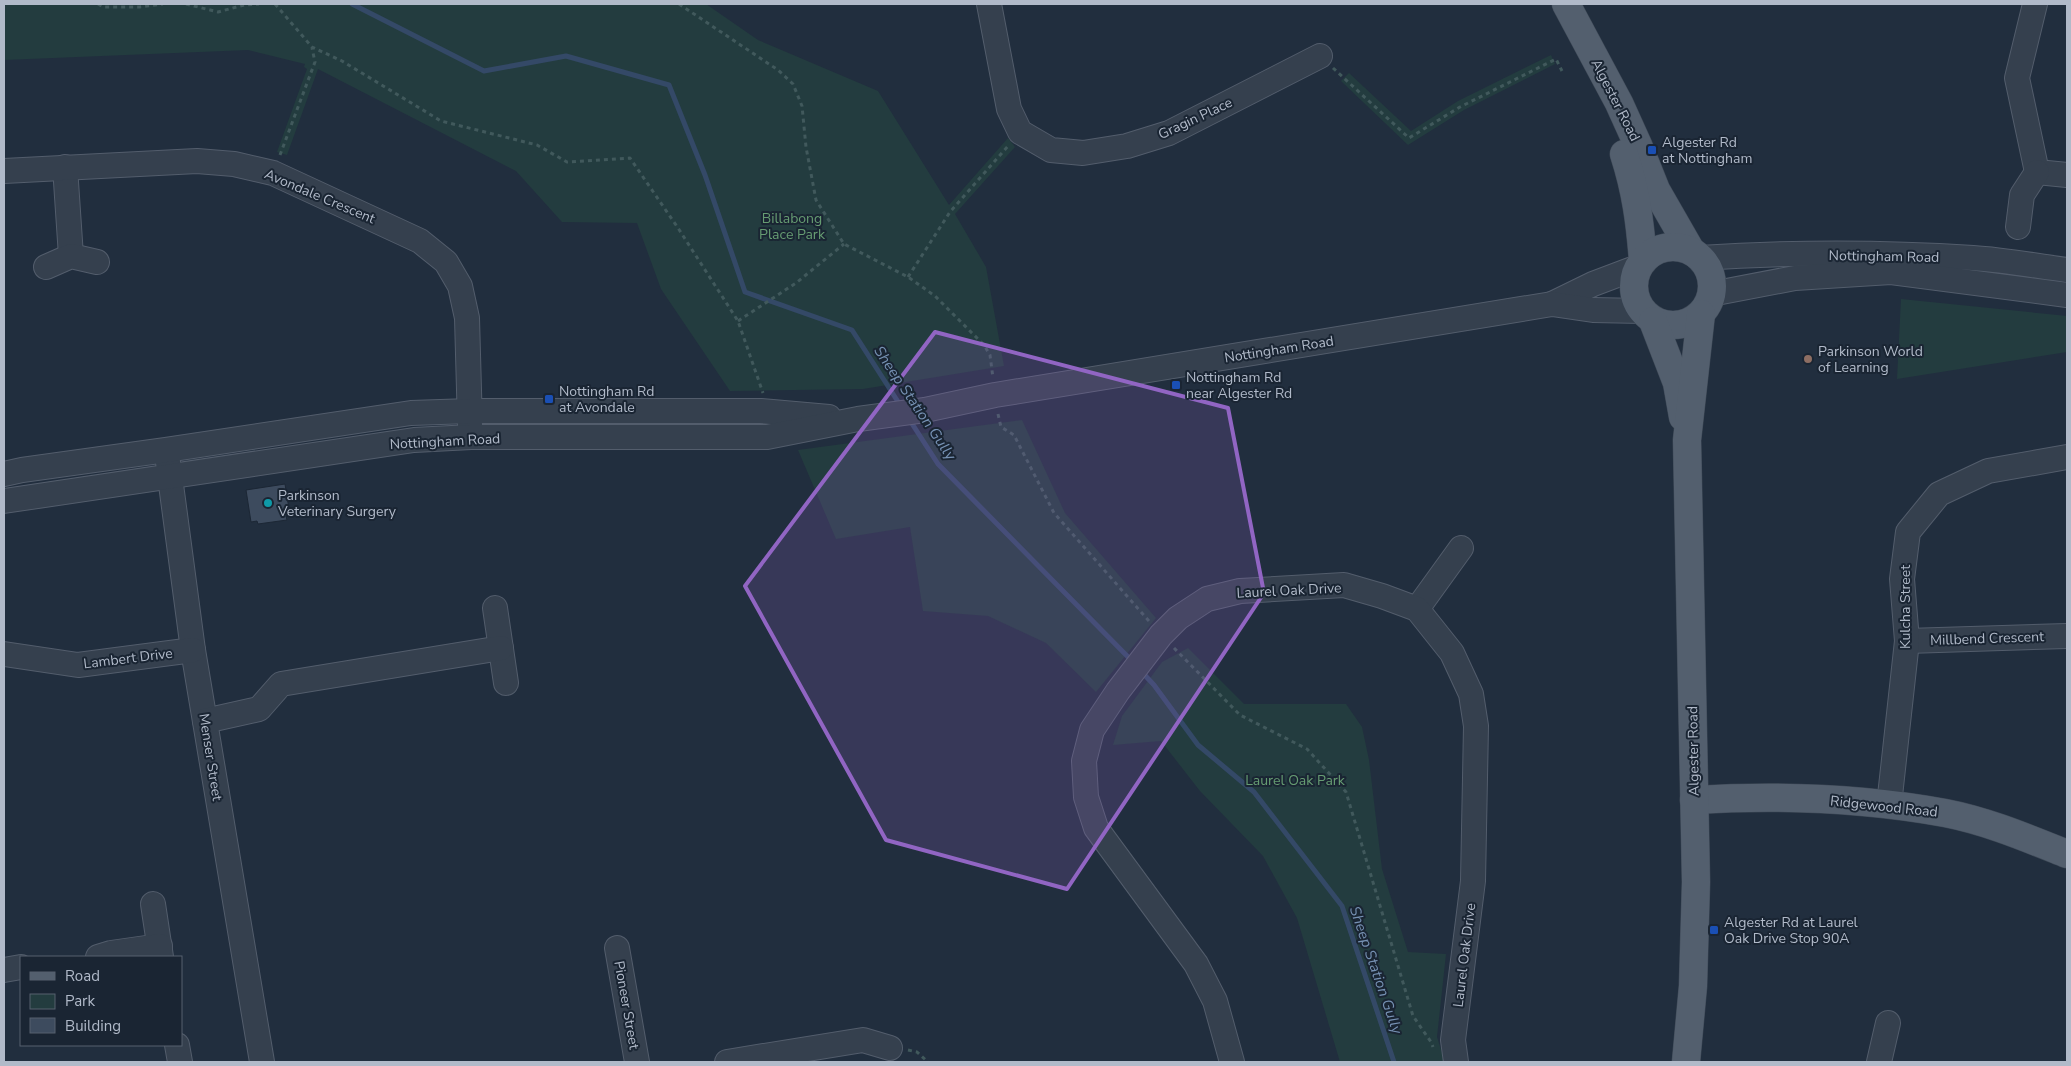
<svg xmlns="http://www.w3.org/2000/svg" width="2071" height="1066" viewBox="0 0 2071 1066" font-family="'Nunito Sans',sans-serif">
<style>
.green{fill:#233c3f}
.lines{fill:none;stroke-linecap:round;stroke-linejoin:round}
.stream{stroke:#344967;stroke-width:5}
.building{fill:#3d4b5e;stroke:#1c2735}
.minor-casing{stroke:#535d6c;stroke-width:26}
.major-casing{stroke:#3e4957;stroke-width:29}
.path{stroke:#41595c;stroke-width:3;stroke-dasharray:4 4;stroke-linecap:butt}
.minor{stroke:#35404e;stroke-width:24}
.major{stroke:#535f6e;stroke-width:28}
.marked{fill:#9165c3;fill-opacity:0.2;stroke:#9165c3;stroke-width:4;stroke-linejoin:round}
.transit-dot{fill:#1a4fb4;stroke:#1a2533;stroke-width:2}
.education-dot{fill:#8d6e63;stroke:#1a2533;stroke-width:2}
.culture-dot{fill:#0f9aa8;stroke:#1a2533;stroke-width:2}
.labels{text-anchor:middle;stroke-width:4;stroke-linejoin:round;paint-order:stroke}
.street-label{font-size:14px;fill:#b1bac9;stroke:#1a2533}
.poi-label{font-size:14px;fill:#b1bac9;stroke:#1a2533;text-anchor:start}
.park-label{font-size:14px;fill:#669c72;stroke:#1a2533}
.water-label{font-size:15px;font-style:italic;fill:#7691b3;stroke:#1a2533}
</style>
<rect width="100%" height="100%" fill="#212e3e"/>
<g class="green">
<polygon points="4,4 706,4 758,40 878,91 949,205 1008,138 1015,147 955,214 986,267 1004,366 863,389 730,391 661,289 637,223 562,222 516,171 318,69 287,155 277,152 307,69 304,67 305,64 248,50 4,60"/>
<polygon points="1551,55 1555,64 1464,110 1408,145 1341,81 1349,73 1411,131 1458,101"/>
<polygon points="1901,299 2067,316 2067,352 1897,379"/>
<polygon points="1022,420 1065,513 1156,618 1096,692 1046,643 988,616 923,611 910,527 836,539 798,450"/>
<polygon points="1188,648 1244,704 1346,704 1362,727 1369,760 1382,869 1408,952 1446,954 1437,1037 1445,1062 1340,1062 1297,918 1263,856 1200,791 1161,741 1113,745 1122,716 1162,662"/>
</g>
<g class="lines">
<g class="stream">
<polyline points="352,4 484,71 566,56 669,85 705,175 745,292 852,330 902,408"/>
<polyline points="909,419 938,464 1133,662"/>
<polyline points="1140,670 1154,685 1198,745 1254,792 1342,906 1394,1062"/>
</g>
</g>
<polygon class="building" points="285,484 290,515 286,516 287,520 258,524 257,521 251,522 246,490"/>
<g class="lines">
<g class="minor-casing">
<g id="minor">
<polyline points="989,4 1009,109 1020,132 1051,150 1083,153 1127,146 1169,133 1320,56"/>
<polyline points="2035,4 2017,78 2037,172 2067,175"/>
<polyline points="65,167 71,256"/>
<polyline points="4,171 197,161 234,164 273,173 420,241 446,262 460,286 467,318 470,426"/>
<polyline points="2018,227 2022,195 2037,172"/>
<path d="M1700,258C1791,252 1883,252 1973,258C2005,260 2036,266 2067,270"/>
<polyline points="46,267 71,256 97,262"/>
<polyline points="1711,294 1795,278 1891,272 2067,295"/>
<polyline points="1552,304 1593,284 1638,267"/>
<polyline points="168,462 193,650 262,1062"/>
<polyline points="4,474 22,470 166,450 411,413 470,411 761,411 829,417"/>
<polyline points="4,501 414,440 471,437 767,437 858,419 925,410 995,395 1552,304 1593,310 1642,311"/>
<polyline points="495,608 506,683"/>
<polyline points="1417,609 1461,548"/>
<polyline points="1907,641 2067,636"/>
<polyline points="4,654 78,665 193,650"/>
<polyline points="205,721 259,709 281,684 501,648"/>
<polyline points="1889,805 1907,641 1902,579 1908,532 1939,494 1988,471 2067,457"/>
<polyline points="153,904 161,957"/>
<polyline points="617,948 637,1062"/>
<polyline points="98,957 111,953 160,946"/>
<polyline points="4,970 21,967"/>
<polyline points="177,1045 180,1062"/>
<polyline points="727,1062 863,1040 890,1048"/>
<polyline points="1232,1062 1215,1001 1196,964 1096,828 1086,797 1084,761 1092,730 1118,691 1161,635 1178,618 1207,599 1240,591 1344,585 1382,596 1417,609 1452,653 1471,694 1476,726 1473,881 1453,1040 1456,1062"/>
<polyline points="1879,1062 1888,1023"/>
</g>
</g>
<g class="major-casing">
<g id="major">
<polyline points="1566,4 1619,103 1638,145 1656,190 1691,251"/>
<path d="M1624,154C1636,191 1640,222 1643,261"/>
<circle cx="1673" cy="286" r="39"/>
<polyline points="1653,321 1677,383 1683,417"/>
<path d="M1694,800C1777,795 1863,798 1945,813C1987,821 2027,838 2067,854"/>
<polyline points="1686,1062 1693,986 1696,882 1687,440 1701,314"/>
</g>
</g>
<g class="path">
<polyline points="98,4 103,7 140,7 163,4"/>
<polyline points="186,4 218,12 244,5 259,4"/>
<polyline points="275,4 312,47 342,61 441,121 537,145 567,162 630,158 678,228 738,321 763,393"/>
<polyline points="679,4 778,70 793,84 802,106 806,147 816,200 844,244 908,277 935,296 984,345 990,355 993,378"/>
<polyline points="1333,68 1409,138 1460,107 1556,59 1562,71"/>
<polyline points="280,155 315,62 312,48"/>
<polyline points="908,277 950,212 1008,146"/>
<polyline points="738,321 796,283 844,244"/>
<polyline points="998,414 1001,427 1014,435 1054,513 1149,621"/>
<polyline points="1174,648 1240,715 1307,749 1346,792 1413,1016 1431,1042 1433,1047"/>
<polyline points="908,1050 917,1052 928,1062"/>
</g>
<use href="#minor" class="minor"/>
<use href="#major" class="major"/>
</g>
<path class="marked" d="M935,332L1228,408L1264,593L1067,889L886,840L745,586Z"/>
<g class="transit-dot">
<rect x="1647" y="145" width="10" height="10" rx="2.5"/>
<rect x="1171" y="380" width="10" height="10" rx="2.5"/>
<rect x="544" y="394" width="10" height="10" rx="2.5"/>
<rect x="1709" y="925" width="10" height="10" rx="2.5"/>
</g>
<circle class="education-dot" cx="1808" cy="359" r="5"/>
<circle class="culture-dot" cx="268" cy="503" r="5"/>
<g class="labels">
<g class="street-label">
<text transform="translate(1616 100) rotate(63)" y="5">Algester Road</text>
<text transform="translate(1195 118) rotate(-25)" y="5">Gragin Place</text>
<text transform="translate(320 196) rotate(23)" y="5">Avondale Crescent</text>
<text transform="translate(1884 256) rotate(1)" y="5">Nottingham Road</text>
<text transform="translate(1279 349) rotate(-9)" y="5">Nottingham Road</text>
<text transform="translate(445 441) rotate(-3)" y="5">Nottingham Road</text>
<text transform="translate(1289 590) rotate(-3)" y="5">Laurel Oak Drive</text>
<text transform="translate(1905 607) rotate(-90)" y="5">Kulcha Street</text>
<text transform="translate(1987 638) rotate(-2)" y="5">Millbend Crescent</text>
<text transform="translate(128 658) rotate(-7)" y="5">Lambert Drive</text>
<text transform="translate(1693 751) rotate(-91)" y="5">Algester Road</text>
<text transform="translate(211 757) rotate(81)" y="5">Menser Street</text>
<text transform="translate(1884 806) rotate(6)" y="5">Ridgewood Road</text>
<text transform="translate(1464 955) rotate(-83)" y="5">Laurel Oak Drive</text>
<text transform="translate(627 1005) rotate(80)" y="5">Pioneer Street</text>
</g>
<g class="poi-label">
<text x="1662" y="147">Algester Rd<tspan x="1662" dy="16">at Nottingham</tspan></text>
<text x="1818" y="356">Parkinson World<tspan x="1818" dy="16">of Learning</tspan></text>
<text x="1186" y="382">Nottingham Rd<tspan x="1186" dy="16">near Algester Rd</tspan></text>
<text x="559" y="396">Nottingham Rd<tspan x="559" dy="16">at Avondale</tspan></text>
<text x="278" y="500">Parkinson<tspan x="278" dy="16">Veterinary Surgery</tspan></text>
<text x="1724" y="927">Algester Rd at Laurel<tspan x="1724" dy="16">Oak Drive Stop 90A</tspan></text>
</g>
<g class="park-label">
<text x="792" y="223">Billabong<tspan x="792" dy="16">Place Park</tspan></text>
<text x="1295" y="785">Laurel Oak Park</text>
</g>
<g class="water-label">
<text transform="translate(915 403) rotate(56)" y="5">Sheep Station Gully</text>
<text transform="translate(1376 970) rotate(71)" y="5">Sheep Station Gully</text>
</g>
</g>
<rect width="2071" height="1066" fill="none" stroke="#b1bac9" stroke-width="10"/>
<rect x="20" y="956" width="162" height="90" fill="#1a2533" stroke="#56616f"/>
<rect x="30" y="972" width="25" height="8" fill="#535f6e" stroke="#56616f"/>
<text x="65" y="981" font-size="15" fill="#b1bac9">Road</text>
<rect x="30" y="994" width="25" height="15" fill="#233c3f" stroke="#56616f"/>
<text x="65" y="1006" font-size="15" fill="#b1bac9">Park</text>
<rect x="30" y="1018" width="25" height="15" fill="#3d4b5e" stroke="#56616f"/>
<text x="65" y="1031" font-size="15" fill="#b1bac9">Building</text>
</svg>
